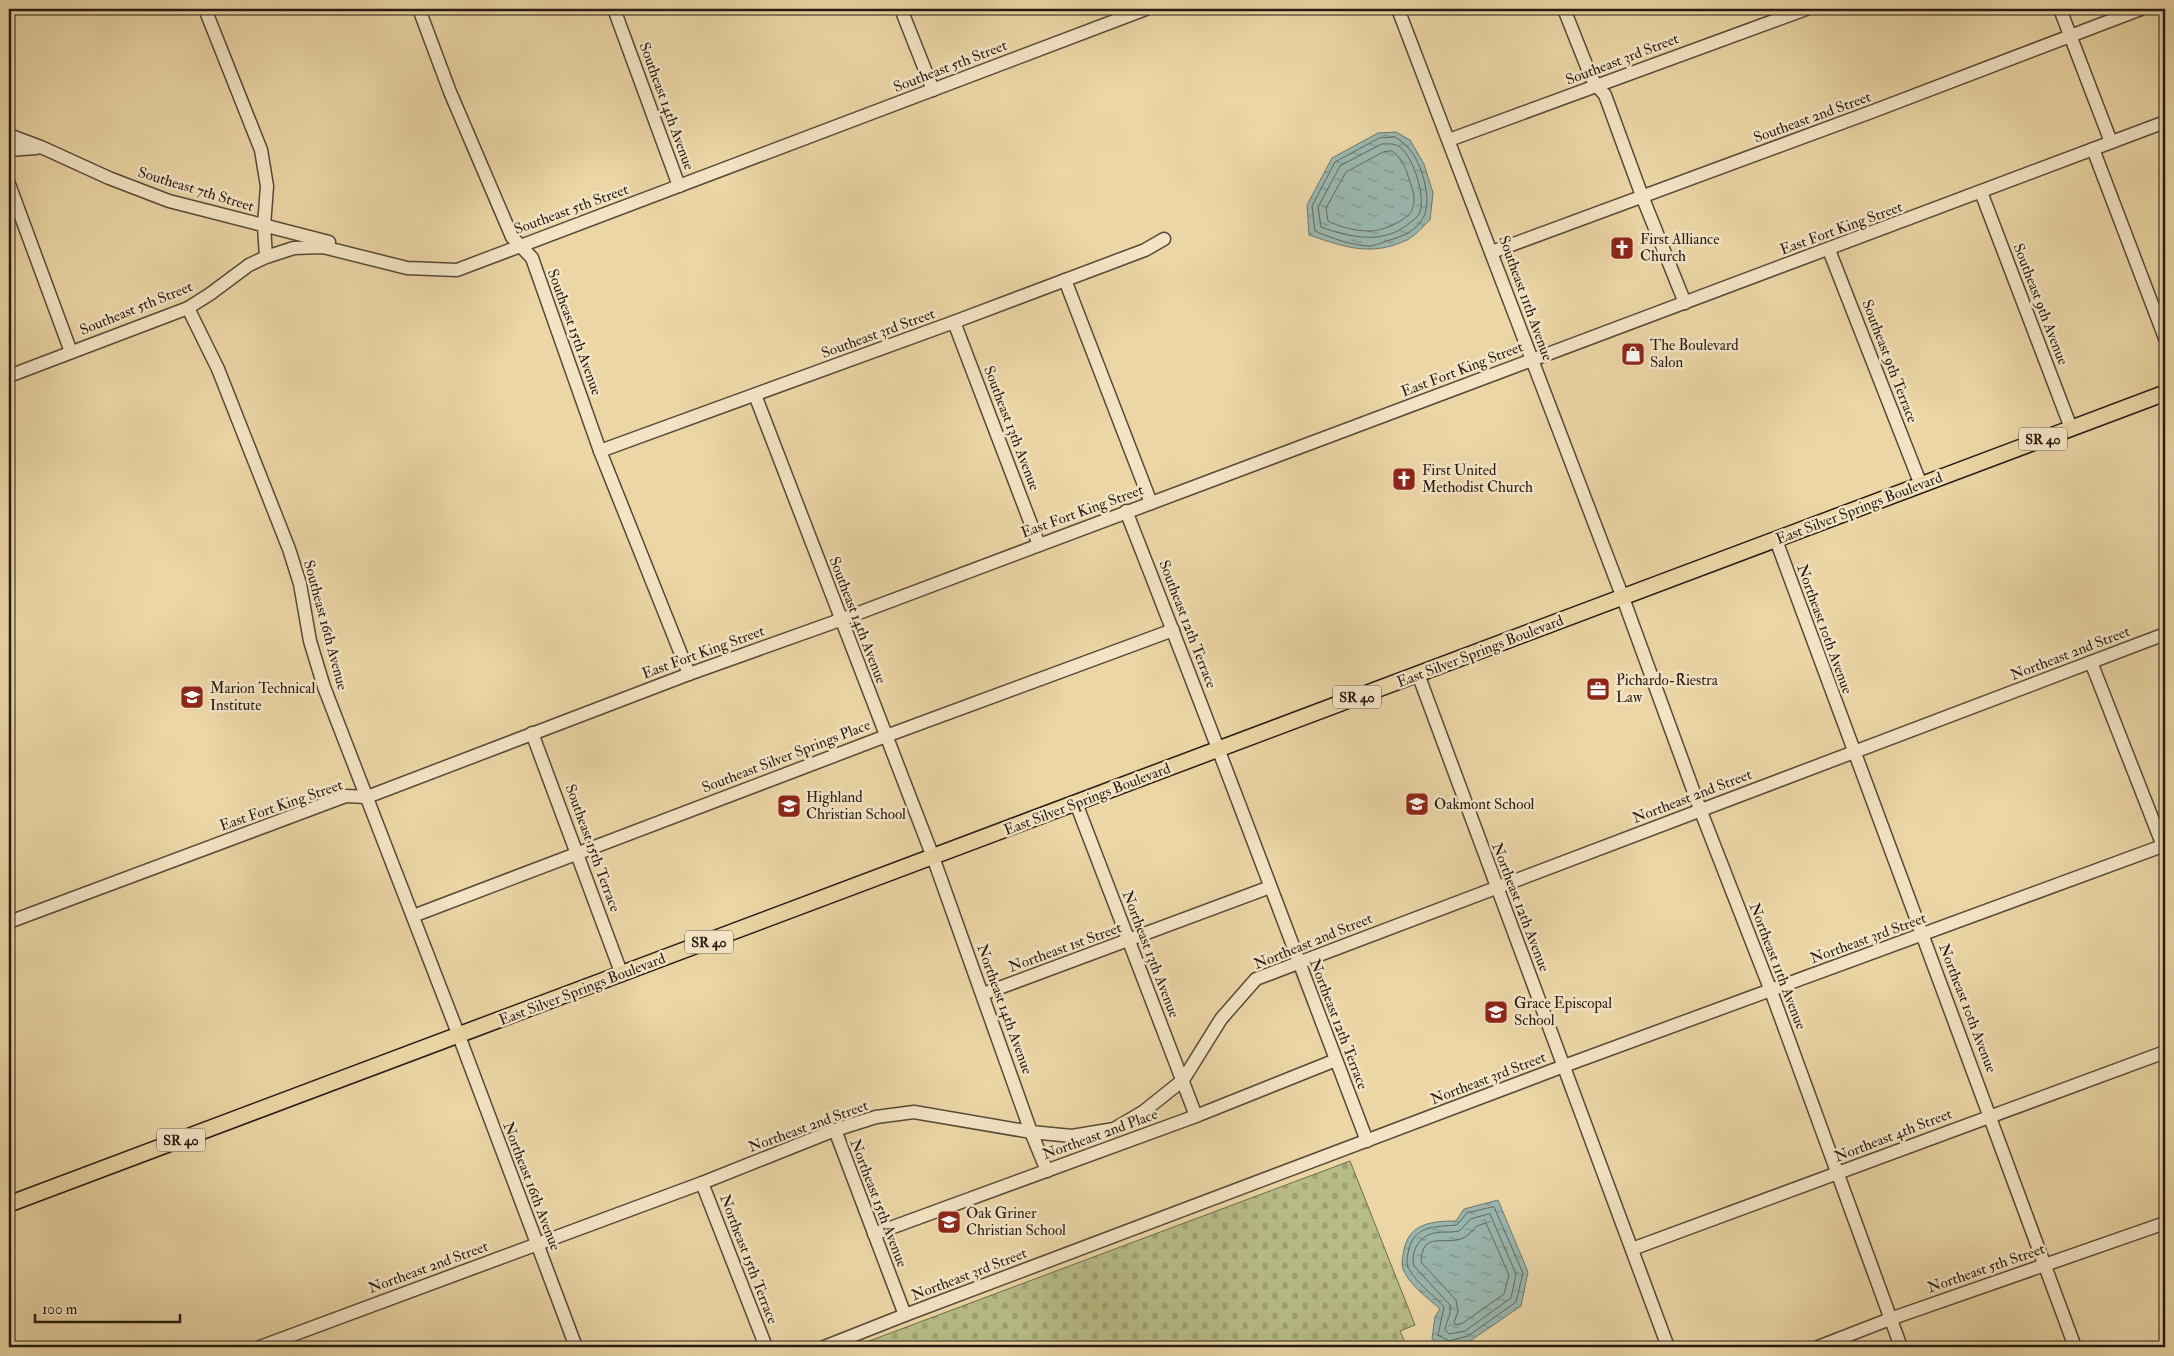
<svg xmlns="http://www.w3.org/2000/svg" width="2174" height="1356" viewBox="0 0 2174 1356" font-family="'IM FELL Double Pica',serif">
<style>
.cemetery{fill:url(#cemetery-stones);stroke:#6e6c4c}
.water{fill:url(#water-ripples);stroke:#6b7870}
.lines{fill:none;stroke-linecap:round;stroke-linejoin:round}
.shore{stroke:#606860;stroke-width:1}
.minor-casing{stroke:#574937;stroke-width:15}
.major-casing{stroke:#251a12;stroke-width:18}
.minor{stroke:#f3e4c5;stroke-width:12}
.major{stroke:#ecd6a6;stroke-width:15}
.labels{text-anchor:middle;stroke-width:5;stroke-linejoin:round;paint-order:stroke}
.shield{fill:#f3e4c5;stroke:#635748;stroke-width:1}
.shield-label{font-size:14px;font-weight:bold;fill:#251a12}
.street-label{font-size:15px;fill:#251a12;stroke:#f3e4c5}
.poi-label{font-size:15px;fill:#251a12;stroke:#f3e4c5;text-anchor:start}
</style>
<defs>
<pattern id="cemetery-stones" width="16" height="16" patternUnits="userSpaceOnUse" patternTransform="scale(1.25)"><rect width="16" height="16" fill="#b8bd86"/><path d="M2 7V4a2 2 0 0 1 4 0v3zM10 15v-3a2 2 0 0 1 4 0v3z" fill="#9ea273"/></pattern>
<pattern id="water-ripples" width="26" height="14" patternUnits="userSpaceOnUse" patternTransform="scale(1.25)"><rect width="26" height="14" fill="#9ab7af"/><path d="M2 4q2-2 4 0t4 0M15 11q2-2 4 0t4 0" fill="none" stroke="#7d948d"/></pattern>
</defs>
<rect width="100%" height="100%" fill="#ecd6a6"/>
<filter id="stains"><feTurbulence type="fractalNoise" baseFrequency=".004" numOctaves="4"/><feColorMatrix values="0 0 0 0 .2 0 0 0 0 .09 0 0 0 0 .02 0 0 0 .5 -.17"/></filter>
<radialGradient id="worn" r=".72"><stop offset=".6" stop-color="#630" stop-opacity="0"/><stop offset="1" stop-color="#630" stop-opacity=".3"/></radialGradient>
<polygon class="cemetery" points="1350,1161 1415,1325 1400,1331 1407,1347 853,1347"/>
<g class="water">
<path d="M1396,132L1410,140L1424,164L1433,193L1430,220C1423,226 1415,236 1407,240C1371,257 1344,247 1309,235L1307,205L1332,158L1378,133Z"/>
<path d="M1498,1200L1528,1272L1521,1306L1470,1341L1448,1346L1432,1339L1435,1317L1440,1309C1428,1298 1409,1285 1403,1269C1401,1262 1403,1256 1404,1250C1409,1223 1433,1221 1456,1221L1464,1209Z"/>
</g>
<g class="lines">
<g class="shore">
<path d="M1395,137C1409,145 1417,158 1422,173C1432,206 1429,228 1393,239C1386,241 1378,245 1371,246C1353,246 1331,238 1315,231L1312,206L1335,162L1379,138Z"/>
<path d="M1382,144C1389,144 1394,143 1400,147C1413,156 1427,199 1419,214C1418,217 1413,220 1411,222C1385,245 1351,238 1321,227L1318,207L1340,166Z"/>
<path d="M1392,151C1400,156 1406,168 1408,176C1412,187 1417,199 1412,210C1407,221 1380,232 1369,231C1355,231 1340,227 1328,221L1326,208L1346,172L1383,152Z"/>
<path d="M1494,1207L1523,1273L1516,1302L1468,1336L1449,1341L1438,1335L1444,1307C1433,1294 1417,1284 1409,1269C1406,1264 1407,1259 1408,1253C1413,1225 1434,1227 1457,1225L1467,1213Z"/>
<path d="M1490,1214L1516,1274L1511,1298L1465,1331L1449,1334L1445,1330C1446,1321 1452,1314 1450,1305L1414,1266C1410,1251 1420,1235 1435,1233C1443,1231 1451,1233 1459,1231L1471,1219Z"/>
<path d="M1486,1223L1509,1275L1504,1294L1463,1323L1456,1325L1454,1322L1458,1312L1456,1300L1421,1262C1422,1230 1445,1246 1463,1238C1474,1233 1471,1226 1486,1223Z"/>
</g>
<g class="minor-casing">
<g id="minor">
<polyline points="205,9 261,150 267,186 264,226 266,257"/>
<polyline points="419,9 450,92 512,237 532,258 600,451 689,674"/>
<polyline points="614,9 679,186"/>
<polyline points="901,9 933,90"/>
<polyline points="1398,9 1623,598 1700,809 1771,991 1901,1347"/>
<polyline points="1564,9 1591,77 1597,86 1605,95 1642,196 1685,303"/>
<polyline points="2060,9 2111,142"/>
<polyline points="9,135 41,147 109,178 169,201 329,242"/>
<polyline points="1449,140 1806,9"/>
<polyline points="2093,149 2165,338"/>
<polyline points="9,150 36,148"/>
<polyline points="9,184 71,352"/>
<polyline points="1981,192 2071,428"/>
<polyline points="1829,250 1921,485"/>
<polyline points="1492,252 1871,112 2141,9"/>
<polyline points="1065,280 1151,503"/>
<polyline points="188,308 218,369 289,549 300,584 310,641 324,687 459,1036 576,1347"/>
<polyline points="954,322 1039,545"/>
<polyline points="9,376 188,308 210,294 249,265 266,257 294,248 323,247 407,268 457,270 1146,9"/>
<polyline points="755,395 933,857 1031,1132 1047,1171"/>
<polyline points="600,451 954,322 1145,250 1164,239"/>
<path d="M1126,511C1209,721 1287,931 1367,1141"/>
<path d="M1776,540C1874,810 1977,1078 2075,1347"/>
<polyline points="2091,662 2163,846"/>
<polyline points="1418,674 1668,1347"/>
<polyline points="532,733 622,975"/>
<polyline points="1076,803 1196,1116"/>
<polyline points="413,916 886,736 1173,630"/>
<polyline points="9,922 346,796 367,797 689,674 840,620 2165,122"/>
<polyline points="983,994 1270,887"/>
<polyline points="835,1130 905,1315"/>
<polyline points="702,1183 766,1347"/>
<polyline points="874,1234 1196,1116 1336,1060"/>
<polyline points="1632,1249 2165,1052"/>
<polyline points="260,1347 702,1183 835,1130 876,1117 914,1112 1031,1132 1072,1136 1114,1129 1143,1112 1183,1080 1221,1019 1256,979 2165,634"/>
<polyline points="824,1347 905,1315 1564,1066 2165,845"/>
<polyline points="1818,1347 1890,1319 2165,1223"/>
</g>
</g>
<g class="major-casing">
<polyline id="major" points="9,1204 2165,393"/>
</g>
<use href="#minor" class="minor"/>
<use href="#major" class="major"/>
</g>
<defs>
<g id="church-square" transform="scale(1.25)"><rect x="-9" y="-9" width="18" height="18" rx="4" fill="#8f2418" stroke="#f3e4c5"/><path d="M-1.2-6h2.4v3.5h3.3v2.4h-3.3V6h-2.4V-.1h-3.3v-2.4h3.3Z" fill="#fff"/></g>
<g id="shop-square" transform="scale(1.25)"><rect x="-9" y="-9" width="18" height="18" rx="4" fill="#8f2418" stroke="#f3e4c5"/><path d="M-5-2.5h2.3a2.7 3.5 0 0 1 5.4 0H5L5.5 6h-11ZM-1.5-2.5h3a1.5 2.3 0 0 0-3 0Z" fill="#fff"/></g>
<g id="office-square" transform="scale(1.25)"><rect x="-9" y="-9" width="18" height="18" rx="4" fill="#8f2418" stroke="#f3e4c5"/><path d="M-6-3h4V-5.5h4V-3h4V5H-6ZM-1-4.5V-3h2v-1.5ZM-6 0V1H6V0Z" fill="#fff"/></g>
<g id="school-square" transform="scale(1.25)"><rect x="-9" y="-9" width="18" height="18" rx="4" fill="#8f2418" stroke="#f3e4c5"/><path d="M0-5L7-2L0 1L-7-2ZM-4 1L0 2.5L4 1V4Q0 6-4 4Z" fill="#fff"/></g>
</defs>
<g fill-rule="evenodd">
<use href="#church-square" x="1622" y="248"/>
<use href="#shop-square" x="1633" y="354"/>
<use href="#church-square" x="1404" y="479"/>
<use href="#office-square" x="1598" y="689"/>
<use href="#school-square" x="192" y="697"/>
<use href="#school-square" x="1417" y="804"/>
<use href="#school-square" x="789" y="806"/>
<use href="#school-square" x="1496" y="1012"/>
<use href="#school-square" x="949" y="1222"/>
</g>
<g class="labels">
<g class="shield">
<rect x="2019" y="427.5" width="48" height="23" rx="4"/>
<rect x="1333" y="685.5" width="48" height="23" rx="4"/>
<rect x="685" y="930.5" width="48" height="23" rx="4"/>
<rect x="157" y="1128.5" width="48" height="23" rx="4"/>
</g>
<g class="shield-label">
<text x="2043" y="444">SR 40</text>
<text x="1357" y="702">SR 40</text>
<text x="709" y="947">SR 40</text>
<text x="181" y="1145">SR 40</text>
</g>
<g class="street-label">
<text transform="translate(1622 59) rotate(-21)" y="5">Southeast 3rd Street</text>
<text transform="translate(950 66) rotate(-21)" y="5">Southeast 5th Street</text>
<text transform="translate(667 106) rotate(70)" y="5">Southeast 14th Avenue</text>
<text transform="translate(1812 117) rotate(-20)" y="5">Southeast 2nd Street</text>
<text transform="translate(196 189) rotate(17)" y="5">Southeast 7th Street</text>
<text transform="translate(571 209) rotate(-20)" y="5">Southeast 5th Street</text>
<text transform="translate(1841 228) rotate(-20)" y="5">East Fort King Street</text>
<text transform="translate(1526 298) rotate(70)" y="5">Southeast 11th Avenue</text>
<text transform="translate(2041 304) rotate(69)" y="5">Southeast 9th Avenue</text>
<text transform="translate(136 308) rotate(-22)" y="5">Southeast 5th Street</text>
<text transform="translate(575 332) rotate(70)" y="5">Southeast 15th Avenue</text>
<text transform="translate(878 333) rotate(-20)" y="5">Southeast 3rd Street</text>
<text transform="translate(1890 361) rotate(69)" y="5">Southeast 9th Terrace</text>
<text transform="translate(1462 369) rotate(-21)" y="5">East Fort King Street</text>
<text transform="translate(1012 428) rotate(69)" y="5">Southeast 13th Avenue</text>
<text transform="translate(1859 508) rotate(-21)" y="5">East Silver Springs Boulevard</text>
<text transform="translate(1082 511) rotate(-20)" y="5">East Fort King Street</text>
<text transform="translate(858 620) rotate(69)" y="5">Southeast 14th Avenue</text>
<text transform="translate(1188 624) rotate(69)" y="5">Southeast 12th Terrace</text>
<text transform="translate(326 625) rotate(75)" y="5">Southeast 16th Avenue</text>
<text transform="translate(1825 629) rotate(70)" y="5">Northeast 10th Avenue</text>
<text transform="translate(1480 651) rotate(-21)" y="5">East Silver Springs Boulevard</text>
<text transform="translate(703 652) rotate(-20)" y="5">East Fort King Street</text>
<text transform="translate(2070 653) rotate(-21)" y="5">Northeast 2nd Street</text>
<text transform="translate(786 756) rotate(-21)" y="5">Southeast Silver Springs Place</text>
<text transform="translate(1692 796) rotate(-21)" y="5">Northeast 2nd Street</text>
<text transform="translate(1087 799) rotate(-21)" y="5">East Silver Springs Boulevard</text>
<text transform="translate(281 805) rotate(-19)" y="5">East Fort King Street</text>
<text transform="translate(593 848) rotate(70)" y="5">Southeast 15th Terrace</text>
<text transform="translate(1521 907) rotate(69)" y="5">Northeast 12th Avenue</text>
<text transform="translate(1868 938) rotate(-20)" y="5">Northeast 3rd Street</text>
<text transform="translate(1313 941) rotate(-22)" y="5">Northeast 2nd Street</text>
<text transform="translate(1065 947) rotate(-20)" y="5">Northeast 1st Street</text>
<text transform="translate(1151 954) rotate(69)" y="5">Northeast 13th Avenue</text>
<text transform="translate(1778 966) rotate(69)" y="5">Northeast 11th Avenue</text>
<text transform="translate(582 989) rotate(-21)" y="5">East Silver Springs Boulevard</text>
<text transform="translate(1968 1008) rotate(69)" y="5">Northeast 10th Avenue</text>
<text transform="translate(1005 1009) rotate(70)" y="5">Northeast 14th Avenue</text>
<text transform="translate(1339 1024) rotate(69)" y="5">Northeast 12th Terrace</text>
<text transform="translate(1488 1078) rotate(-21)" y="5">Northeast 3rd Street</text>
<text transform="translate(808 1126) rotate(-20)" y="5">Northeast 2nd Street</text>
<text transform="translate(1100 1134) rotate(-20)" y="5">Northeast 2nd Place</text>
<text transform="translate(1893 1135) rotate(-21)" y="5">Northeast 4th Street</text>
<text transform="translate(532 1186) rotate(69)" y="5">Northeast 16th Avenue</text>
<text transform="translate(879 1203) rotate(69)" y="5">Northeast 15th Avenue</text>
<text transform="translate(749 1259) rotate(69)" y="5">Northeast 15th Terrace</text>
<text transform="translate(428 1267) rotate(-20)" y="5">Northeast 2nd Street</text>
<text transform="translate(1986 1268) rotate(-19)" y="5">Northeast 5th Street</text>
<text transform="translate(969 1274) rotate(-21)" y="5">Northeast 3rd Street</text>
</g>
<g class="poi-label">
<text x="1640" y="244">First Alliance<tspan x="1640" dy="17">Church</tspan></text>
<text x="1650" y="350">The Boulevard<tspan x="1650" dy="17">Salon</tspan></text>
<text x="1422" y="475">First United<tspan x="1422" dy="17">Methodist Church</tspan></text>
<text x="1616" y="685">Pichardo-Riestra<tspan x="1616" dy="17">Law</tspan></text>
<text x="210" y="693">Marion Technical<tspan x="210" dy="17">Institute</tspan></text>
<text x="806" y="802">Highland<tspan x="806" dy="17">Christian School</tspan></text>
<text x="1434" y="809">Oakmont School</text>
<text x="1514" y="1008">Grace Episcopal<tspan x="1514" dy="17">School</tspan></text>
<text x="966" y="1218">Oak Griner<tspan x="966" dy="17">Christian School</tspan></text>
</g>
</g>
<rect width="2174" height="1356" fill="none" stroke="#ecd6a6" stroke-width="30"/>
<rect x="10" y="10" width="2154" height="1336" fill="none" stroke="#251a12" stroke-width="2.5"/>
<rect x="15" y="15" width="2144" height="1326" fill="none" stroke="#251a12"/>
<path d="M35 1314v8h145v-8" fill="none" stroke="#251a12" stroke-width="2.5"/>
<text x="42" y="1314" font-size="15" fill="#251a12" stroke="#f3e4c5" stroke-width="4" paint-order="stroke">100 m</text>
<rect width="100%" height="100%" filter="url(#stains)"/>
<rect width="100%" height="100%" fill="url(#worn)"/>
</svg>
